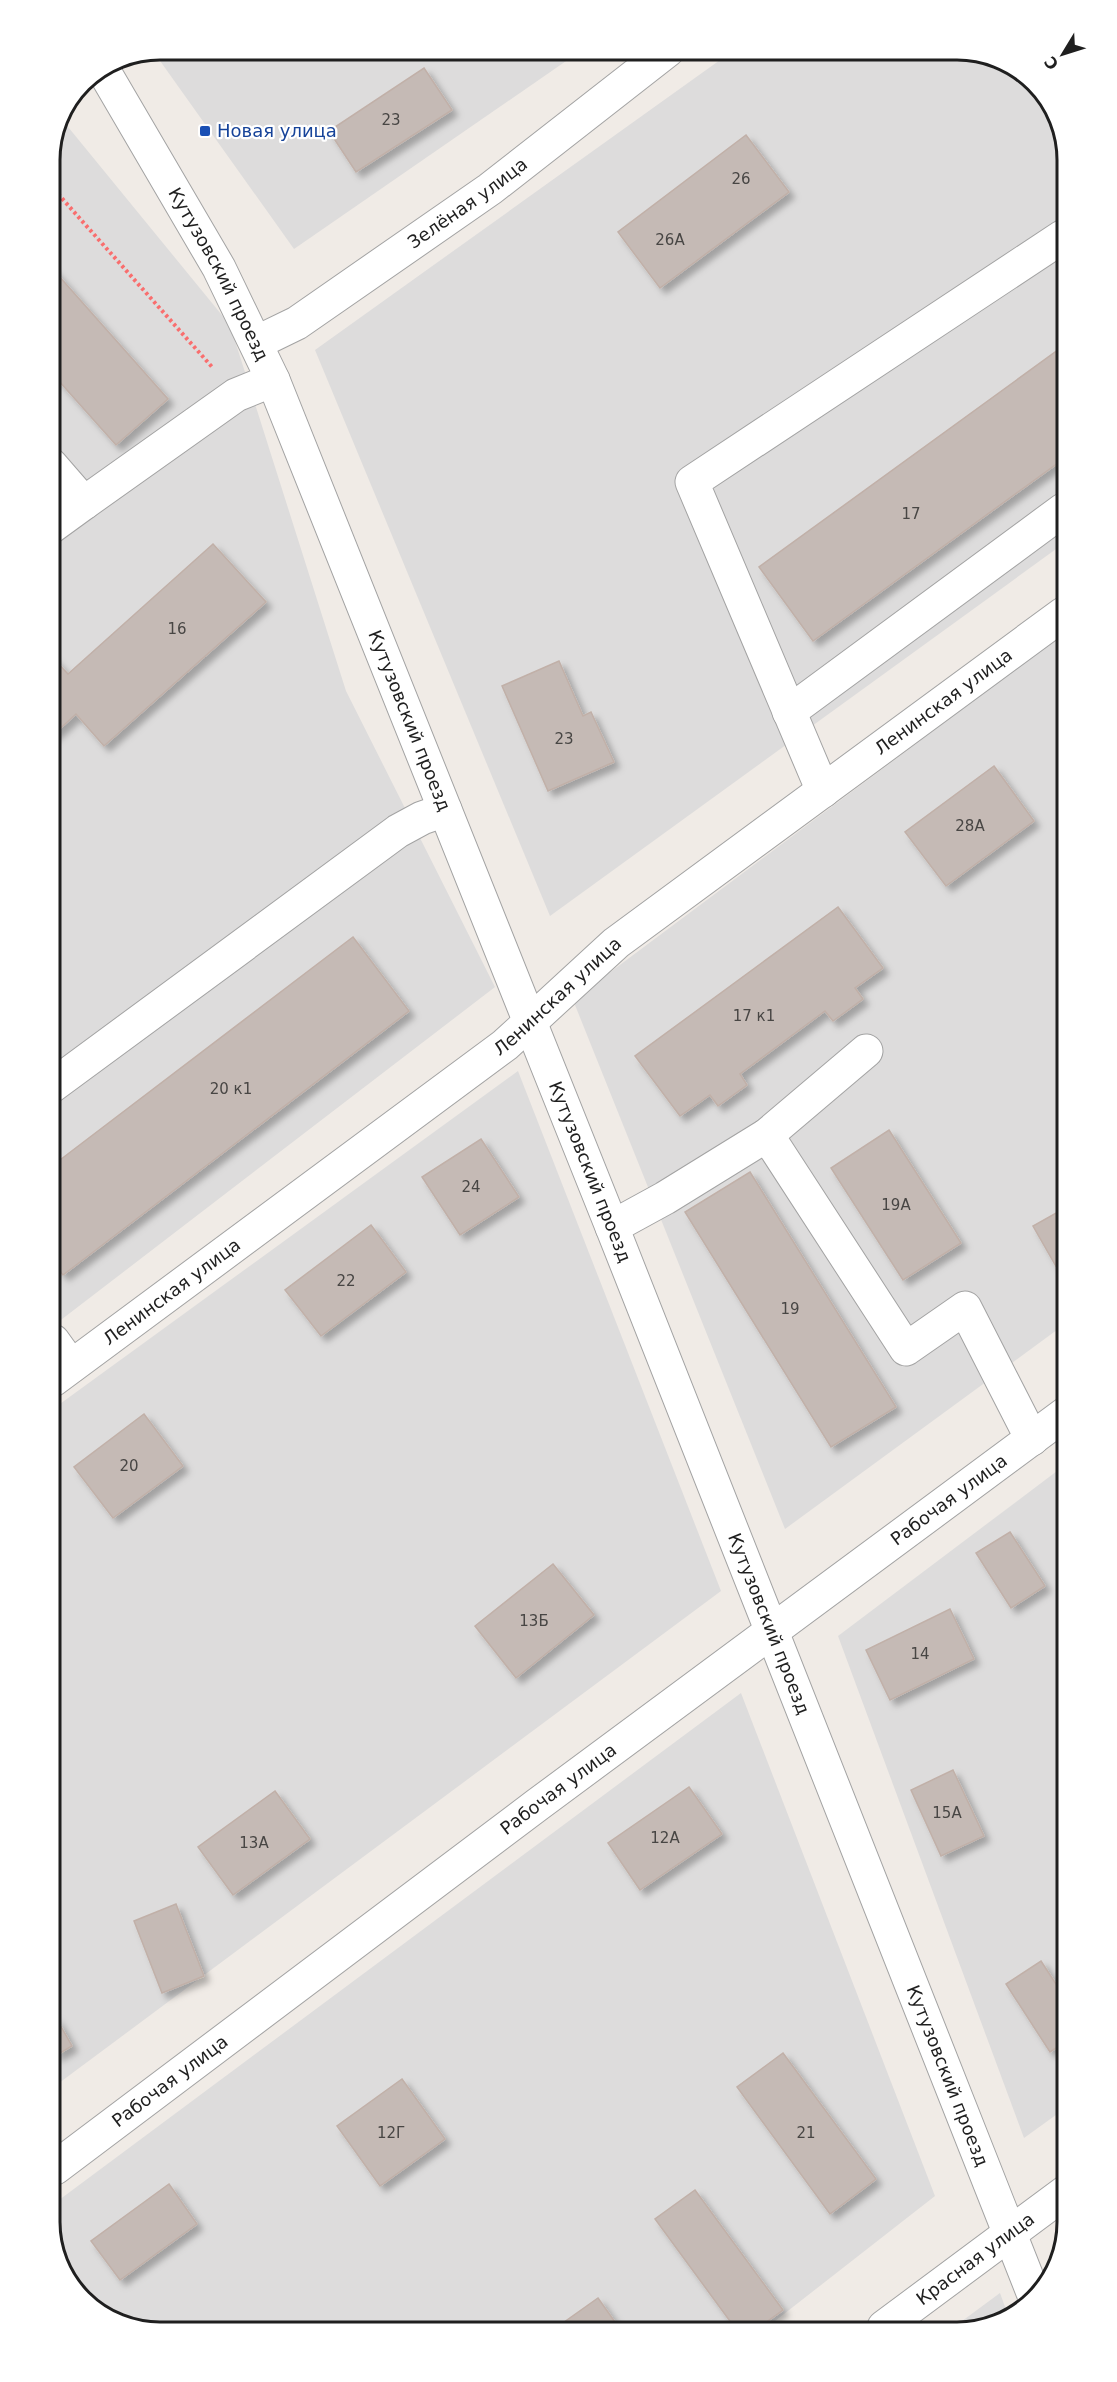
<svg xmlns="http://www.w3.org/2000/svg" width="1117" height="2382" viewBox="0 0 1117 2382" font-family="'DejaVu Sans',sans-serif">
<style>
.residential{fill:#dddcdc}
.building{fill:#c5bab5;stroke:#c1b0a8;stroke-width:1.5;filter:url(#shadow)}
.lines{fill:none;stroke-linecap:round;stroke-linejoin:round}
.minor-casing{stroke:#a3a3a3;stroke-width:35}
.path{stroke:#f96e6e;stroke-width:4;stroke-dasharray:3 3;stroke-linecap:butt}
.minor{stroke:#fff;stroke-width:33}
.transit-dot{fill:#1a4fb4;stroke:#fff;stroke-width:2}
.labels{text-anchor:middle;stroke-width:4.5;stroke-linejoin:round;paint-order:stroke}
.number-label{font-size:15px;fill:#484644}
.transit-label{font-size:18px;fill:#164399;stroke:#fff;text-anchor:start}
.street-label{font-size:18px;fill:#1f1f1f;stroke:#fff}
.rim{fill:none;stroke:#1f1f1f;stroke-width:3}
</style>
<defs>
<filter id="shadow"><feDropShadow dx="5.5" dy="5.5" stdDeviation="3" flood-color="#0004"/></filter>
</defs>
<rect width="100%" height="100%" fill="#f0ebe6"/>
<g class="residential">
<polygon points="160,50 582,50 294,249 153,51"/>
<polygon points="734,50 965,50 1024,72 1062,124 1063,544 550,916 315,350"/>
<polygon points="64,122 230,325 346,691 495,987 53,1326 50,153"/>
<polygon points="1063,634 1065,1324 785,1529 573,1000"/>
<polygon points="518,1071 721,1591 55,2086 53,1409"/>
<polygon points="1065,1465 1067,2107 1024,2138 838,1636"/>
<polygon points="741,1693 935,2196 766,2328 152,2332 93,2310 55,2258 55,2203"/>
<polygon points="1000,2293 1008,2315 993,2327 954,2327"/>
</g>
<g class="building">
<polygon points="424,68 452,110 356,172 329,131"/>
<polygon points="746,135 789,192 660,288 618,232"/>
<polygon points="50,266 168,399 116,445 50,371"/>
<polygon points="1062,347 1062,460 813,641 759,567"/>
<polygon points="213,544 266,602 104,746 76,714 51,737 51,656 68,674"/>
<polygon points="559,661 583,716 591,712 614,762 548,791 502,686"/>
<polygon points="994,766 1034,821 946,886 905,832"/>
<polygon points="838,907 883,968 855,988 863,999 833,1021 825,1011 740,1074 747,1085 718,1106 710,1095 680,1116 635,1056"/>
<polygon points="353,937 409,1011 63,1275 53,1262 52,1166"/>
<polygon points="889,1130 961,1243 903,1280 831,1168"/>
<polygon points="481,1139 519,1197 460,1235 422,1177"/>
<polygon points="750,1172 896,1407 831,1447 685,1212"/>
<polygon points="1065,1208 1065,1273 1061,1275 1033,1226"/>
<polygon points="371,1225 406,1272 321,1336 285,1290"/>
<polygon points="144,1414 183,1466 113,1518 74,1467"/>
<polygon points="1010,1532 1045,1586 1011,1608 976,1553"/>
<polygon points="553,1564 594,1615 516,1678 475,1626"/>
<polygon points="950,1609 974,1659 890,1700 866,1650"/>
<polygon points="953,1770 984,1836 941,1856 911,1790"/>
<polygon points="689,1787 722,1834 640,1890 608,1843"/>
<polygon points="275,1791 310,1839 233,1895 198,1847"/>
<polygon points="176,1904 204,1976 162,1993 134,1921"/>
<polygon points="1041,1961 1067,2001 1067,2041 1050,2052 1006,1984"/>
<polygon points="55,2016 72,2046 55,2056"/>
<polygon points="783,2053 876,2179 830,2214 737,2087"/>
<polygon points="402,2079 445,2139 380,2186 337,2126"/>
<polygon points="169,2184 197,2224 120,2280 91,2241"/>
<polygon points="695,2190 783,2310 758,2328 735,2328 655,2219"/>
<polygon points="598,2298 620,2329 553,2330"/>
</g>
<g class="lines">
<g class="minor-casing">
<g id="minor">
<path id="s1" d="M102,68L219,268L273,380L612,1227L1034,2295"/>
<path id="s2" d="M256,343L297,323L490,189L668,50"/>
<polyline points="51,465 84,503 236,395 273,380"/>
<polyline points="51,527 84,503"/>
<polyline points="789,712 1063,510"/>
<polyline points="823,791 692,482 1062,237"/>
<polyline points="52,1086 398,831 422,818 445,810"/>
<polyline points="767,1135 906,1349 965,1308 1032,1439"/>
<polyline points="612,1227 665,1198 767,1135 866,1051"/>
<polyline points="53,1341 71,1366"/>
<path id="s3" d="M53,1380L505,1045L616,943L1063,614"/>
<path id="s4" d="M55,2168L537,1805L1065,1414"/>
<path id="s5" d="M884,2327L1067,2191"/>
</g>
</g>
<polyline class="path" points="50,185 213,368"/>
<use href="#minor" class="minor"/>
</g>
<rect class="transit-dot" x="199" y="125" width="12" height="12" rx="3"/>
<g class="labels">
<g class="number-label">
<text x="391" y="125">23</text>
<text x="741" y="184">26</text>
<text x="670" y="245">26А</text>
<text x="911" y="519">17</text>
<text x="177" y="634">16</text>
<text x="564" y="744">23</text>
<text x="970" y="831">28А</text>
<text x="754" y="1021">17 к1</text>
<text x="231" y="1094">20 к1</text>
<text x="471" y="1192">24</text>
<text x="896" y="1210">19А</text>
<text x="346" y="1286">22</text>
<text x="790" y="1314">19</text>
<text x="129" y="1471">20</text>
<text x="534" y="1626">13Б</text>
<text x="920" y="1659">14</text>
<text x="947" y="1818">15А</text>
<text x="665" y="1843">12А</text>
<text x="254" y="1848">13А</text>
<text x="391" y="2138">12Г</text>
<text x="806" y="2138">21</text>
</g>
<g class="transit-label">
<text x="217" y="137">Новая улица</text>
</g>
<g class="street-label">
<text dy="6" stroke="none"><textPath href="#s2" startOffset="254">Зелёная улица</textPath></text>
<text dy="6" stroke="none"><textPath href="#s1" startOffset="237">Кутузовский проезд</textPath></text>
<text dy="6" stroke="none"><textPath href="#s3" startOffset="1120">Ленинская улица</textPath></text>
<text dy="6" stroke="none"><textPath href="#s1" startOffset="723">Кутузовский проезд</textPath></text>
<text dy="6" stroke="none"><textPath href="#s3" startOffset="634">Ленинская улица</textPath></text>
<text dy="6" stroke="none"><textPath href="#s1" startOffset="1209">Кутузовский проезд</textPath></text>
<text dy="6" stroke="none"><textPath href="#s3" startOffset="148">Ленинская улица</textPath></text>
<text dy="6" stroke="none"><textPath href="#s4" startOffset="1116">Рабочая улица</textPath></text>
<text dy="6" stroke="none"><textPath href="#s1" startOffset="1695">Кутузовский проезд</textPath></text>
<text dy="6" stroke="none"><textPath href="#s4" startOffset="630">Рабочая улица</textPath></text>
<text dy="6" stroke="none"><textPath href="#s1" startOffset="2181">Кутузовский проезд</textPath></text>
<text dy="6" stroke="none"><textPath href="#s4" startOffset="144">Рабочая улица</textPath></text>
<text dy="6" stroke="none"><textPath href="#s5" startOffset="114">Красная улица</textPath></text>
</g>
</g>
<path d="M0 0H1117V2382H0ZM160 60H957A100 100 0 0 1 1057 160V2222A100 100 0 0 1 957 2322H160A100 100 0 0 1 60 2222V160A100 100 0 0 1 160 60Z" fill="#fff" fill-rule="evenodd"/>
<path class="rim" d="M160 60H957A100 100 0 0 1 1057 160V2222A100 100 0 0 1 957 2322H160A100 100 0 0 1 60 2222V160A100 100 0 0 1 160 60Z"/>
<g transform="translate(1063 54) rotate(232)" stroke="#ffffff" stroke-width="4.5" paint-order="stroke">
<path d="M0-4.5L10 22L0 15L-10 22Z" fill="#1f1f1f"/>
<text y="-9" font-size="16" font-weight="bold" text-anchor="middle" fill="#1f1f1f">С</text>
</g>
</svg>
